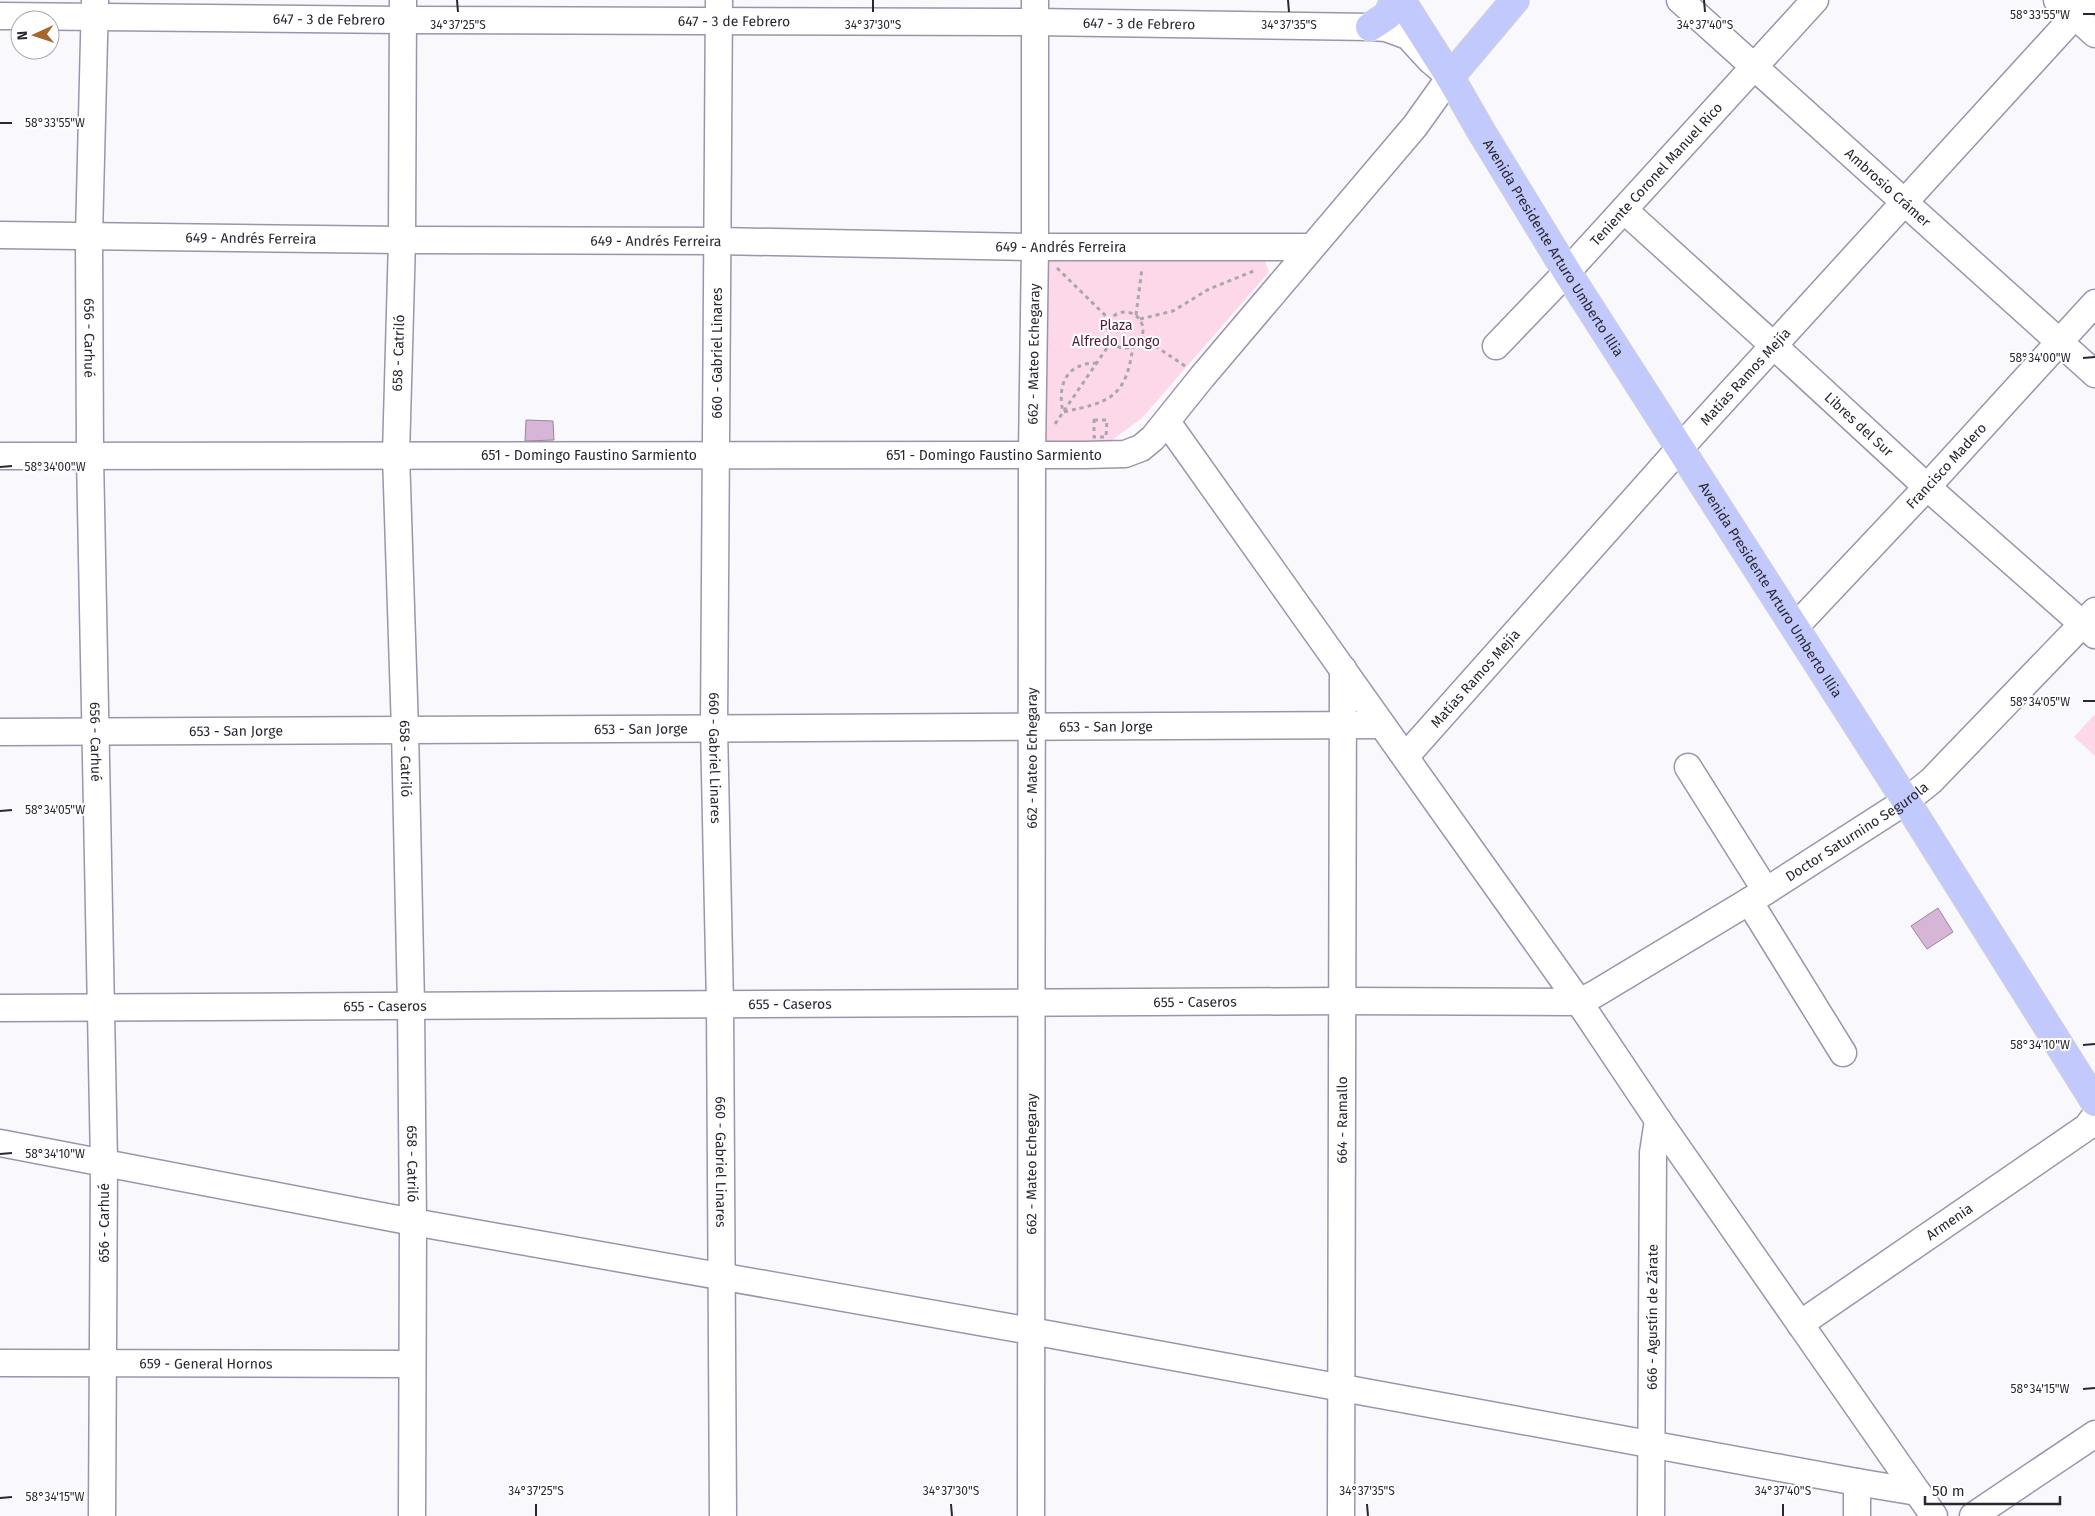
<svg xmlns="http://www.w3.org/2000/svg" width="2095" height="1516" viewBox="0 0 2095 1516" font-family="'Fira Sans',sans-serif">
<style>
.green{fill:#fdd8e9}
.building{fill:#d6b5d7;stroke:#9a879b}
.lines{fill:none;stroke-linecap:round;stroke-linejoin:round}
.minor-casing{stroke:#9c94ac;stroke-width:29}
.major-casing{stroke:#d4d4d6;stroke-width:30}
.path{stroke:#a9a7ae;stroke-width:3;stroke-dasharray:4 4;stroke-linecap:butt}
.minor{stroke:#fff;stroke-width:26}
.major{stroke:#c2c9fc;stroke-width:28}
.ticks{fill:none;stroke:#2a2730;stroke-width:2}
.labels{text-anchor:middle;stroke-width:4;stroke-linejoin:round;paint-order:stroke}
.street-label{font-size:14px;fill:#2a2730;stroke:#fff}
.park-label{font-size:14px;fill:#511b39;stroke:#fff}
.ticks-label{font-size:12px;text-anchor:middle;fill:#2a2730;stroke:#fff;stroke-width:4;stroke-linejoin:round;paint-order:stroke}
</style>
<rect width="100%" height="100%" fill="#f9f8fd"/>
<g class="green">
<polygon points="1264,258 1269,272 1142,418 1108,443 1049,444 1042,437 1048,259"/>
<polygon points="2095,714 2095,756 2074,737"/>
</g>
<g class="building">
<polygon points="526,420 553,421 554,440 525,441"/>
<polygon points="1938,908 1953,932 1927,949 1911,926"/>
</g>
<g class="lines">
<g class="minor-casing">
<g id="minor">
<path id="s1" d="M95,0L89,236L90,456L104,1163L102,1516"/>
<path id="s2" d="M403,0L402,240L396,455L405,730L411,1005L413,1222L412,1516"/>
<path id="s3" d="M719,0L714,728L720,1004L723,1516"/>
<path id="s4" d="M1680,0L2095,374"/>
<polyline points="2057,0 2095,34"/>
<path id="s5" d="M0,16L403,20L1035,22L1370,27L1386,28L1408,36L1430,60L1450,77L1415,126L1202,377L1153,438L1141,448L1125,454L1085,455L0,456"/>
<path id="s6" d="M1624,210L1774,346L1927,487L2095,635"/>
<path id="s7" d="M0,235L402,240L717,241L1035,247H1311"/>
<path id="s8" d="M1496,346L1567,272L1815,0"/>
<polyline points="1167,422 1579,1002 1658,1120 1934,1516"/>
<path id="s9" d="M1795,627L1927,487L2095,303"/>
<path id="s10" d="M0,732L1382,725"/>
<path id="s11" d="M1406,756L1680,448L2089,0"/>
<polyline points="1688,767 1766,891"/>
<polyline points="1749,901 1843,1053"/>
<path id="s12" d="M0,1008L1342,1001L1579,1002L1595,994L1766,891L1906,801L1931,781L2095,611"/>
<polyline points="0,1143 413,1222 1031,1331 1857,1482 1917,1492"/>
<path id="s13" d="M1800,1324L2087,1127L2095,1116"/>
<path id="s14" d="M0,1363L412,1364"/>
<polyline points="1857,1482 1857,1516"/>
<path id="s15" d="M1031,1516L1032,454L1035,247V0"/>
<path id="s16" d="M1341,1516L1343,669"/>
<path id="s17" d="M1651,1516L1653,1153L1658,1120"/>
<polyline points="1973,1516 2095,1434"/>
</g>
</g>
<g class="major-casing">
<g id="major">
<path id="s18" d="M1401,0L1450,77L1481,131L1567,272L1906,801L2095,1102"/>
<polyline points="1370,27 1388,15 1394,0"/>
<polyline points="1450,77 1515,0"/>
</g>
</g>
<g class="path">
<polyline points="1057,268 1110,320"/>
<circle cx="1125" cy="330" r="18"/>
<polyline points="1136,315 1142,268"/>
<polyline points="1140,319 1173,311 1209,289 1256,270"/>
<polyline points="1142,337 1185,366"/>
<path d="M1097,363C1066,363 1057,385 1063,412C1110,402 1126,398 1133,346"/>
<polygon points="1094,420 1107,420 1106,437 1094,437"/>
<polyline points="1055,424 1111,342"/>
</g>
<use href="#minor" class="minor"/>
<use href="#major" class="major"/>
</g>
<path class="ticks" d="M457,0L458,12M873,0V12M1288,0L1289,12M1704,0L1705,12M2083,14H2095M0,123H12M2083,358L2095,357M0,467L12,466M2083,701H2095M0,811L12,810M2083,1045L2095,1044M0,1154L12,1153M2083,1389L2095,1388M0,1498L12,1497M536,1504V1516M951,1504L952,1516M1367,1504L1368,1516M1783,1504V1516"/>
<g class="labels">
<g class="street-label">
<text dy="5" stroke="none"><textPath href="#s5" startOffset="329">647 - 3 de Febrero</textPath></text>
<text dy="5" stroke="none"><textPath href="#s5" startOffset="734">647 - 3 de Febrero</textPath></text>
<text dy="5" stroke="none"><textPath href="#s5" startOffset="1139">647 - 3 de Febrero</textPath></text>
<text dy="5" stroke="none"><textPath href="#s8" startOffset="235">Teniente Coronel Manuel Rico</textPath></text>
<text dy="5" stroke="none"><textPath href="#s4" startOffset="280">Ambrosio Crámer</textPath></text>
<text dy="5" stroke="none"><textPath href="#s7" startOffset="251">649 - Andrés Ferreira</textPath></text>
<text dy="5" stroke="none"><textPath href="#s7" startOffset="656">649 - Andrés Ferreira</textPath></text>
<text dy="5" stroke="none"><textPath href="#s7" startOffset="1061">649 - Andrés Ferreira</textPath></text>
<text dy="5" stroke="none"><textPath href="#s18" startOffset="291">Avenida Presidente Arturo Umberto Illia</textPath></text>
<text dy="5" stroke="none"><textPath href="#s1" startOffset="338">656 - Carhué</textPath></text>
<text transform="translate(398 353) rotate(-88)" y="5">658 - Catriló</text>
<text transform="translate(717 353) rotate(-90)" y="5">660 - Gabriel Linares</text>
<text dy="5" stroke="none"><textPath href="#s15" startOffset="1162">662 - Mateo Echegaray</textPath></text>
<text dy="5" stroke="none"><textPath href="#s11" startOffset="509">Matías Ramos Mejía</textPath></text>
<text dy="5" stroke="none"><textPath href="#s6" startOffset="318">Libres del Sur</textPath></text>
<text x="589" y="460">651 - Domingo Faustino Sarmiento</text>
<text x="994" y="460">651 - Domingo Faustino Sarmiento</text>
<text dy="5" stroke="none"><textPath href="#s9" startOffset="221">Francisco Madero</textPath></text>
<text dy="5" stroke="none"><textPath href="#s18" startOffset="696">Avenida Presidente Arturo Umberto Illia</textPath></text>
<text dy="5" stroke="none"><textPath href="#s11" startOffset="104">Matías Ramos Mejía</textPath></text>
<text dy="5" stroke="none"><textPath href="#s10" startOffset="1106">653 - San Jorge</textPath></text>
<text dy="5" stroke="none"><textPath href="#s10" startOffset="641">653 - San Jorge</textPath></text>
<text dy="5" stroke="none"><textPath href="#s10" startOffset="236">653 - San Jorge</textPath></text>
<text dy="5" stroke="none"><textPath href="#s1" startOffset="742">656 - Carhué</textPath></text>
<text dy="5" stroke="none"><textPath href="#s2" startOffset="759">658 - Catriló</textPath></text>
<text dy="5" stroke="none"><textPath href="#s3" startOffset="758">660 - Gabriel Linares</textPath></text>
<text dy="5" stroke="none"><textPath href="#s15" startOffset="758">662 - Mateo Echegaray</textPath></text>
<text dy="5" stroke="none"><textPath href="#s12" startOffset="1905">Doctor Saturnino Segurola</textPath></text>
<text dy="5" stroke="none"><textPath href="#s12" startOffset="1195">655 - Caseros</textPath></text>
<text dy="5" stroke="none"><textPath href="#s12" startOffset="790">655 - Caseros</textPath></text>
<text dy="5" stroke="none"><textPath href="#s12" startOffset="385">655 - Caseros</textPath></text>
<text dy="5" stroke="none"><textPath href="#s16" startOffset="396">664 - Ramallo</textPath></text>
<text dy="5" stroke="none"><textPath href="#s2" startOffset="1164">658 - Catriló</textPath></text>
<text dy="5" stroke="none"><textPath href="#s3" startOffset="1162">660 - Gabriel Linares</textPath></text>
<text dy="5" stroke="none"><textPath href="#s15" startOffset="352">662 - Mateo Echegaray</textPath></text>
<text dy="5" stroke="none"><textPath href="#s13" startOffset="181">Armenia</textPath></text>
<text transform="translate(104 1223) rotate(-90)" y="5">656 - Carhué</text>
<text dy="5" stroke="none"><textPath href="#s17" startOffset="199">666 - Agustín de Zárate</textPath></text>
<text dy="5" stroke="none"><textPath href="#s14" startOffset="206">659 - General Hornos</textPath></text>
</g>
<g class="park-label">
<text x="1116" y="330">Plaza<tspan x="1116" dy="16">Alfredo Longo</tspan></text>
</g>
</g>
<g class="ticks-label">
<text x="2040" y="19">58°33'55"W</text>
<text x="458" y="29">34°37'25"S</text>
<text x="873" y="29">34°37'30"S</text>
<text x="1289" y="29">34°37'35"S</text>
<text x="1705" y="29">34°37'40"S</text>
<text x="55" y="127">58°33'55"W</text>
<text x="2040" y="362">58°34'00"W</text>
<text x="55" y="471">58°34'00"W</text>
<text x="2040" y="706">58°34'05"W</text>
<text x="55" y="814">58°34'05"W</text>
<text x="2040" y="1049">58°34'10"W</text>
<text x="55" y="1158">58°34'10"W</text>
<text x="2040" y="1393">58°34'15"W</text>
<text x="536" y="1495">34°37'25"S</text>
<text x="951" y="1495">34°37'30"S</text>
<text x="1367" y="1495">34°37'35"S</text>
<text x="1783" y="1495">34°37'40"S</text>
<text x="55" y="1501">58°34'15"W</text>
</g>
<g transform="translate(35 35) rotate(267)"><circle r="24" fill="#ffffff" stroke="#aaa9ac"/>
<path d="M0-4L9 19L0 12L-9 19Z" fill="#a5672c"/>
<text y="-8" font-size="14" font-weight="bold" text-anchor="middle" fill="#2a2730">N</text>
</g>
<path d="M1925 1496v8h135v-8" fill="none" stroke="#2a2730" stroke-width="2.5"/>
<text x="1932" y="1496" font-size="15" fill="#2a2730" stroke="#ffffff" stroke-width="4" paint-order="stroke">50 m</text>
</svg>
